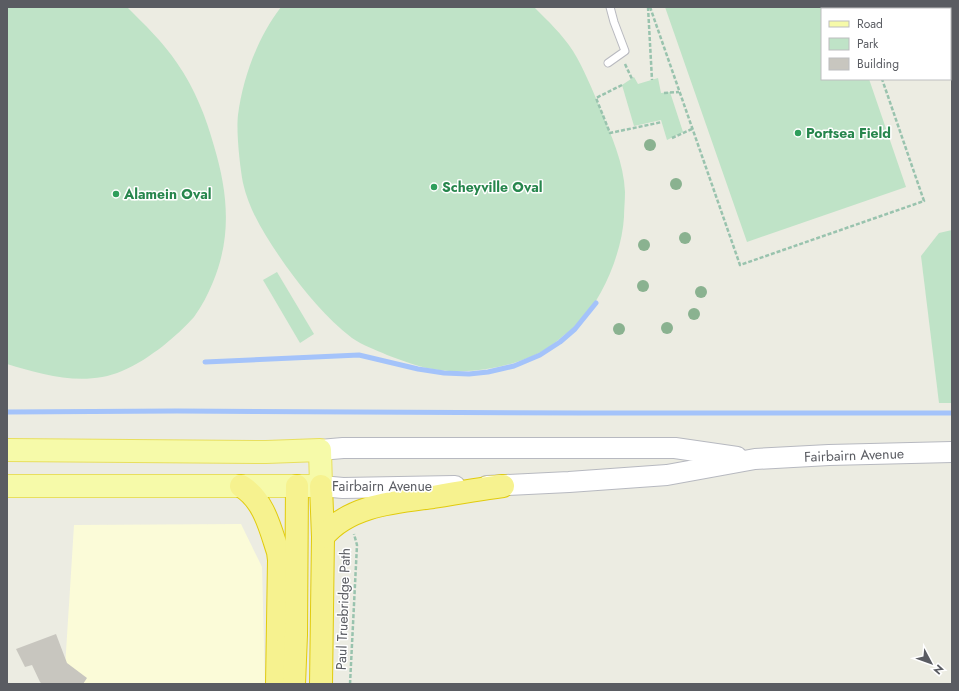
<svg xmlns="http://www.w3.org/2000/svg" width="959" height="691" viewBox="0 0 959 691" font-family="Jost,sans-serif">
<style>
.commercial{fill:#fbfbd8}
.green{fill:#bfe3c7}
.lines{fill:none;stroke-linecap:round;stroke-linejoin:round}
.stream{stroke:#a4c3fa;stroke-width:5}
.building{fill:#c8c6bf}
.lane-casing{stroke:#b9bac0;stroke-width:9}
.secondary-casing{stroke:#b7b9c0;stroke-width:22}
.primary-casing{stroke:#e8df5e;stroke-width:24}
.highway-casing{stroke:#e1cb0d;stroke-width:24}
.path{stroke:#99c3ae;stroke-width:2.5;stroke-dasharray:4 2;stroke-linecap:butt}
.lane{stroke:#fff;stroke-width:7}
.secondary{stroke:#fff;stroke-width:20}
.primary{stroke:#f6faa9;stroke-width:22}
.highway{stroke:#f6f28f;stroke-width:22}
.tree{fill:#8ab290}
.leisure-dot{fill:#2e9e5b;stroke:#fff;stroke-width:1.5}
.labels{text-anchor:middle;stroke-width:3;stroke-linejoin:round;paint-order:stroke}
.leisure-label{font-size:14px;font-weight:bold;fill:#27864d;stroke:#fff;text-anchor:start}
.street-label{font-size:14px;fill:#5a5c62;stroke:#fff}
</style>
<rect width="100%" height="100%" fill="#ecece2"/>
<polygon class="commercial" points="241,524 262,567 265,684 64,684 74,525"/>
<g class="green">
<path d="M7,7H127C145,25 163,42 177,63C195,89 206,117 214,146C228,193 232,236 213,282C208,294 202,306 194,317C185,327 174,337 163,346C151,355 137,365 122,371C85,387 43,375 7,364Z"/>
<path d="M281,7H534C548,21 562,34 573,51C584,69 592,89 600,108C611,135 624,163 625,192C625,201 624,209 624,217C622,252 603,299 578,324C574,328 568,332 563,336C556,342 547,349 539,353C508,368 473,374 439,370C421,368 403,361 387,355C376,350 362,345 352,338C326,318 305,292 286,266C268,240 250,214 243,183C240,167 236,132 238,115C243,77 258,37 281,7Z"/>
<polygon points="665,7 843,7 844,9 822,9 822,79 869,79 906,187 747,242"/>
<polygon points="634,77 638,84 658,78 661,93 670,92 683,132 667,140 661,120 634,126 622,85"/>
<polygon points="952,230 952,403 939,403 921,256 939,233"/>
<polygon points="277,272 314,334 300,343 263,280"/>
</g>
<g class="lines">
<g class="stream">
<polyline points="205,362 359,355 418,369 444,373 469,374 488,372 514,366 540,355 560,342 575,329 596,303"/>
<polyline points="7,412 177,411 582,413 952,413"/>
</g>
</g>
<polygon class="building" points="56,634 67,663 87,678 83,684 52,684 50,683 49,684 42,684 40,682 32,665 25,667 16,649"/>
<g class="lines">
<g class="lane-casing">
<polyline id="lane" points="608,63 625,51 614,22 610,7"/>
</g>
<g class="secondary-casing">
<g id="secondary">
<polyline points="320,450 343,448 675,448 737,457"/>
<polyline points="321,486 343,488 455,486"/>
<polyline points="487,486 569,482 667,475 755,459 829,455 952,452"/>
</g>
</g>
<g class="primary-casing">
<polyline id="primary" points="7,450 266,452 320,450 321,486 7,486"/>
</g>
<g class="highway-casing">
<g id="highway">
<path d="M241,486C264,500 270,528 278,552L279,560L277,684"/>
<polyline points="321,486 323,537 321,684"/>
<path d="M323,537C349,505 396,502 433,497C456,493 480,489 503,486"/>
<polyline points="294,684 296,635 297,486"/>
</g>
</g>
<g class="path">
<polyline points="648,7 652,80"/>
<polyline points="650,7 740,265 924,201 882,79"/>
<polyline points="857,7 858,9"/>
<polyline points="625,64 632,79"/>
<polyline points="622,85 596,98 610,133 662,122"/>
<polyline points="664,93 679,92"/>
<polyline points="672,138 692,129"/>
<polyline points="350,684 357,545 354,534"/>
</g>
<use href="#lane" class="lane"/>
<use href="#secondary" class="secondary"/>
<use href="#primary" class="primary"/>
<use href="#highway" class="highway"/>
</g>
<g class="tree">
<circle cx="650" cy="145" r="6"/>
<circle cx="676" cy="184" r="6"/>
<circle cx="685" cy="238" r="6"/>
<circle cx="644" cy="245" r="6"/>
<circle cx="643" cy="286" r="6"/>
<circle cx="701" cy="292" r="6"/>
<circle cx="694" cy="314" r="6"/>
<circle cx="667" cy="328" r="6"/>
<circle cx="619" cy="329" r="6"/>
</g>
<g class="leisure-dot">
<circle cx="798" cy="133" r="4"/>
<circle cx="434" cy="187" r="4"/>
<circle cx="116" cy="194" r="4"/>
</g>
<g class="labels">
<g class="leisure-label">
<text x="806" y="138">Portsea Field</text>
<text x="442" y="192">Scheyville Oval</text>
<text x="124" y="199">Alamein Oval</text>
</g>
<g class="street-label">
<text transform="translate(854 455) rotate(-2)" y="5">Fairbairn Avenue</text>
<text x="382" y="491">Fairbairn Avenue</text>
<text transform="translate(343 609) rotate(-88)" y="5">Paul Truebridge Path</text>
</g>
</g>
<rect width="959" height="691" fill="none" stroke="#5a5c62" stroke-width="16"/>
<rect x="821" y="8" width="130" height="72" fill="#ffffff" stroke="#bdbec0"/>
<rect x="829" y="21" width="20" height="6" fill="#f6faa9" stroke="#bdbec0"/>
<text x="857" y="28" font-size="12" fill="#5a5c62">Road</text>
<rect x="829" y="38" width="20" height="12" fill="#bfe3c7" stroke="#bdbec0"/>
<text x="857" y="48" font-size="12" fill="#5a5c62">Park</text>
<rect x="829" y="58" width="20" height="12" fill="#c8c6bf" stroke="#bdbec0"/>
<text x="857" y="68" font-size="12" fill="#5a5c62">Building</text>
<g transform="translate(931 663) rotate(131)" stroke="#ffffff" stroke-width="3" paint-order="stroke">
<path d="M0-3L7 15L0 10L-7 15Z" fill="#5a5c62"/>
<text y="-6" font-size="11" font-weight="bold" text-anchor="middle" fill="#5a5c62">N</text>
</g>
</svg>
